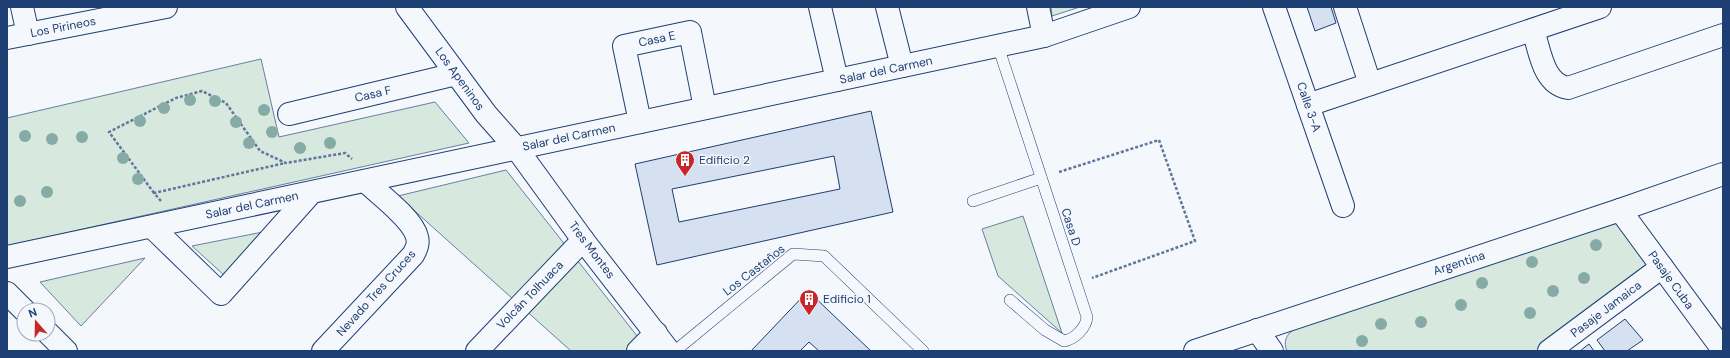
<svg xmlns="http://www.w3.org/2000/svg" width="1730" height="358" viewBox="0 0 1730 358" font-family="'DM Sans',sans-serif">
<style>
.green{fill:#d7e8df;stroke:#687fa3}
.building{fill:#d5e0f0;stroke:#1d3f73;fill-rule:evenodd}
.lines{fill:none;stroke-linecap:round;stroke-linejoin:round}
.service-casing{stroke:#1d3f73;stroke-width:12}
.minor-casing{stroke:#1d3f73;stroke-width:24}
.tertiary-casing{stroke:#1d3f73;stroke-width:24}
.path{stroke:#5e769c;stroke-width:2.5;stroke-dasharray:3 2;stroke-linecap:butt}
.service{stroke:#f4f7fb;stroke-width:11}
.minor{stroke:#f4f7fb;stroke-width:22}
.tertiary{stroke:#f4f7fb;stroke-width:22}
.tree{fill:#86aba6}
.labels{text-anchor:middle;stroke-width:3;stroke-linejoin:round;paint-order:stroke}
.street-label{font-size:12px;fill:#1d3f73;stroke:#f4f7fb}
.poi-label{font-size:12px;fill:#1d3f73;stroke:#f4f7fb;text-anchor:start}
</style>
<rect width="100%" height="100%" fill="#f4f7fb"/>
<g class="green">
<polygon points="1051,7 1080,7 1052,16"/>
<polygon points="261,59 279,137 435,102 469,143 7,246 7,118"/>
<polygon points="506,170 649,351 571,351 398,196"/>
<polygon points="1023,216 1062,333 998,276 982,229"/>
<path d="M1615,221L1654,266L1539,351H1287C1283,342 1286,334 1295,329Z"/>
<polygon points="268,231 225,276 192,246"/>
<polygon points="145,258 81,326 40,282"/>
</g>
<g class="building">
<polygon points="1307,7 1331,7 1336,23 1315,31"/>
<path d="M871,111L893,212L657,265L635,164ZM834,156L840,189L679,222L672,189Z"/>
<polygon points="808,291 871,351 819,351 809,342 800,351 751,351"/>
<polygon points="1625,319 1643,340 1627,351 1605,351 1597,340"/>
<polygon points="1589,344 1594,351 1580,351"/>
</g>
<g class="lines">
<g class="service-casing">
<g id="service">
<path d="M998,46L1087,317C1086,328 1075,339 1064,341L1045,330L1010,300"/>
<polyline points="973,201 1041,178"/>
<polyline points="675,351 793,254 824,256 923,351"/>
</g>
</g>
<g class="minor-casing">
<g id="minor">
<polyline points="22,7 28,34"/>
<polyline points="407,7 486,114 517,149 583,240 669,351"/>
<polyline points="820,7 837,80"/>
<polyline points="887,7 902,66"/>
<polyline points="1038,7 1044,36"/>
<polyline points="1274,7 1343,206"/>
<polyline points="1345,7 1370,84"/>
<path d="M1533,30C1540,51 1543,84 1568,88L1723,35"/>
<polyline points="7,38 166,7"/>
<polyline points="1308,105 1600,7"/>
<polyline points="289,114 456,74"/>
<polyline points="640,122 624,46 690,32 705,108"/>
<polyline points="1620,210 1723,350"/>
<polyline points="152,227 221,294 311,193"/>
<polyline points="7,257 1044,36 1129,7"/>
<polyline points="1257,330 1272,351"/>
<path d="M323,351L413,255C416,250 419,243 417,237C413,219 379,194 365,181"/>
<polyline points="477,351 583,240"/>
<polyline points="638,351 656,333"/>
<polyline points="1195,351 1620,210 1723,174"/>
<polyline points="1549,351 1662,267"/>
</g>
</g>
<g class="tertiary-casing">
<g id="tertiary">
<polyline points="7,293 24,310"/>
<polyline points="48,333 66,351"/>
</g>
</g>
<g class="path">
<polyline points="1059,172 1159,140 1195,241 1092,278"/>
<polyline points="154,193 109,132 176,98 202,91 226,103 260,151 286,163 345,153 352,159"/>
<polyline points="161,201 154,193 285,163"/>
</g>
<use href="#service" class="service"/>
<use href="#minor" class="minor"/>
<use href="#tertiary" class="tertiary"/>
</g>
<g class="tree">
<circle cx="190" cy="100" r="6"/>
<circle cx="215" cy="101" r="6"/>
<circle cx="164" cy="108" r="6"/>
<circle cx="264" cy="110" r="6"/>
<circle cx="140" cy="121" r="6"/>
<circle cx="236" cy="122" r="6"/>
<circle cx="272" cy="132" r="6"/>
<circle cx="25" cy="136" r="6"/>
<circle cx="82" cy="137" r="6"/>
<circle cx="52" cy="139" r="6"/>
<circle cx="249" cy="143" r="6"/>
<circle cx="330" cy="143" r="6"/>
<circle cx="300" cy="148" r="6"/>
<circle cx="123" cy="158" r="6"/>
<circle cx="138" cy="179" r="6"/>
<circle cx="47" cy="192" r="6"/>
<circle cx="20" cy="201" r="6"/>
<circle cx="1596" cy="245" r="6"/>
<circle cx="1532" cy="262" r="6"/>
<circle cx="1584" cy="278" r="6"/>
<circle cx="1482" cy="283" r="6"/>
<circle cx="1553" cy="291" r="6"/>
<circle cx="1461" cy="305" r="6"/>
<circle cx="1530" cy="313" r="6"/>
<circle cx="1421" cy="322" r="6"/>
<circle cx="1381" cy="324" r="6"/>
<circle cx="1362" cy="341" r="6"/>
</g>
<defs>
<g id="building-pin" transform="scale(1)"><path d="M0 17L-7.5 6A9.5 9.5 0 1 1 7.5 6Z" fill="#c62828" stroke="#f4f7fb"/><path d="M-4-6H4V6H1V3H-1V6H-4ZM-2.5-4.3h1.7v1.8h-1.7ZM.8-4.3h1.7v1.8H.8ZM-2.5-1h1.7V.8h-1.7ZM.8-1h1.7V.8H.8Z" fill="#fff"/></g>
</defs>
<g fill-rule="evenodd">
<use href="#building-pin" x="685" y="160"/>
<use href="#building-pin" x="809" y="299"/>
</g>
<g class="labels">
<g class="street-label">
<text transform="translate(63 27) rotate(-11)" y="4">Los Pirineos</text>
<text transform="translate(657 39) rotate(-12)" y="4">Casa E</text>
<text transform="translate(886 70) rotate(-12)" y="4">Salar del Carmen</text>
<text transform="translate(460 79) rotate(54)" y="4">Los Apeninos</text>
<text transform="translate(373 94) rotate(-13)" y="4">Casa F</text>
<text transform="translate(1309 107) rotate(71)" y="4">Calle 3-A</text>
<text transform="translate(569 137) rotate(-12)" y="4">Salar del Carmen</text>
<text transform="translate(252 205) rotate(-12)" y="4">Salar del Carmen</text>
<text transform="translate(1071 227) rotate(72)" y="4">Casa D</text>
<text transform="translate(592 250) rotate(53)" y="4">Tres Montes</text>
<text transform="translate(1459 263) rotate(-18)" y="4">Argentina</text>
<text transform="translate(754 270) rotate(-38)" y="4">Los Castaños</text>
<text transform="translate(1671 280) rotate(54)" y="4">Pasaje Cuba</text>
<text transform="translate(376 293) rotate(-48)" y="4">Nevado Tres Cruces</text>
<text transform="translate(530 295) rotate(-46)" y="4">Volcán Tolhuaca</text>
<text transform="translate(1606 309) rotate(-37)" y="4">Pasaje Jamaica</text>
</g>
<g class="poi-label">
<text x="699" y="164">Edificio 2</text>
<text x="823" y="303">Edificio 1</text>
</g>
</g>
<rect width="1730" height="358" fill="none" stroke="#1d3f73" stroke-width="16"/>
<g transform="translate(36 322) rotate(340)"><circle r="19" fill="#f4f7fb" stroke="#9eadc5"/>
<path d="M0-3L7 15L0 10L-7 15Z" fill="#c62828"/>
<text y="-6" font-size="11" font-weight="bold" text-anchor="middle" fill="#1d3f73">N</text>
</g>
</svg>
